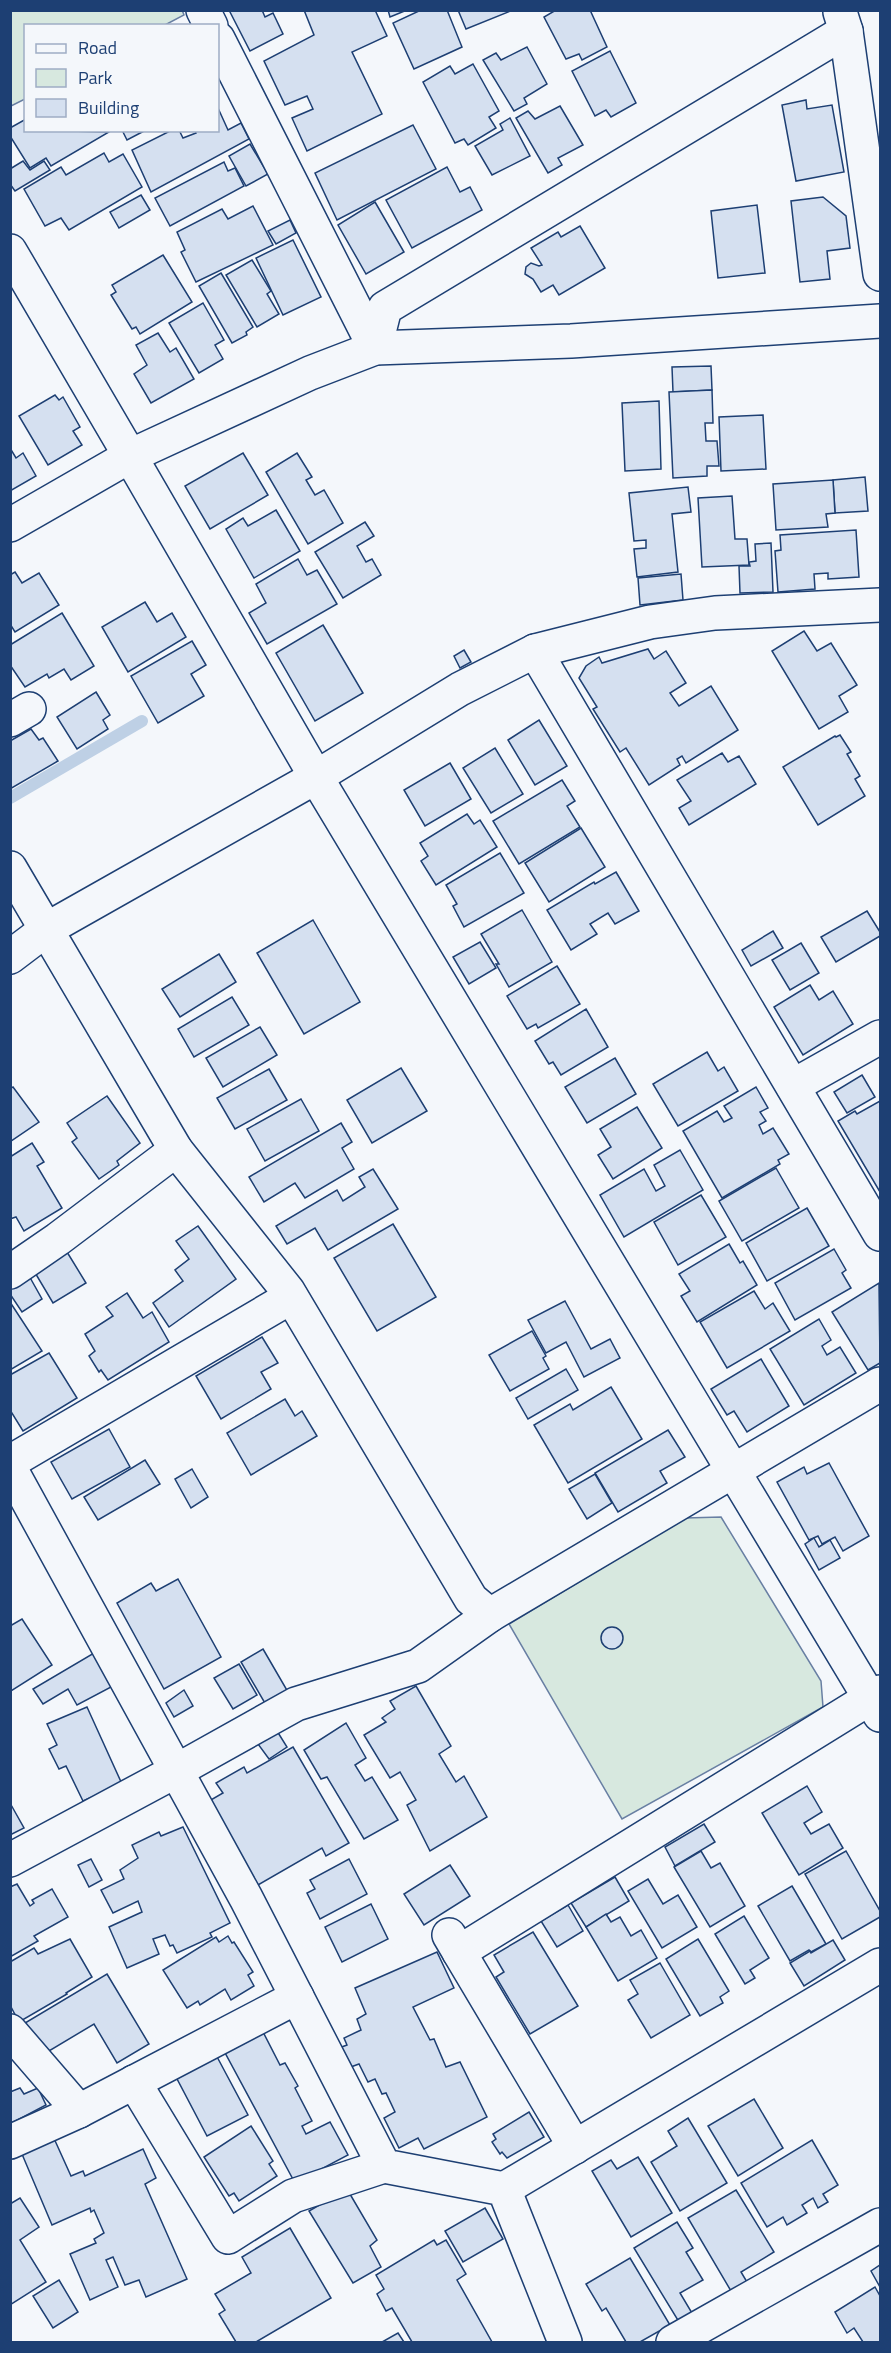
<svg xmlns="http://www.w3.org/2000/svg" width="891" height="2353" viewBox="0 0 891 2353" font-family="'Titillium Web',sans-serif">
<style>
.green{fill:#d7e8df;stroke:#687fa3;stroke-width:1.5}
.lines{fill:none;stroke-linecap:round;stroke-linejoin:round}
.stream{stroke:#bed0e5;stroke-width:12}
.building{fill:#d5e0f0;stroke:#1d3f73;stroke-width:1.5}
.minor-casing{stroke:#1d3f73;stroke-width:36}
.minor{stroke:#f4f7fb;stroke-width:33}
</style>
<rect width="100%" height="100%" fill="#f4f7fb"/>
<g class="green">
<polygon points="11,10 182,10 184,15 165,25 26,26 25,99 11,106"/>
<polygon points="721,1517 821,1681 823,1707 622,1819 509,1624 685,1518"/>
</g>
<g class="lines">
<polyline class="stream" points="10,798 142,721"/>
</g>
<g class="building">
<polygon points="229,10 262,10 265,17 273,13 283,34 250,51"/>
<polygon points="304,10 375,10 387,36 352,52 382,114 307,151 292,118 313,109 307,96 285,105 264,61 314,35"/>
<polygon points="388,10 407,10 390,17"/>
<polygon points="421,10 447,10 462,47 414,69 393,23"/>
<polygon points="458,10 513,10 466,29"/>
<polygon points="556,10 590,10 607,47 582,60 579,54 566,59 544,17"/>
<polygon points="527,47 547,84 524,98 527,104 514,111 483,60 496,53 501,60"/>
<polygon points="610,51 636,103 611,117 606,110 595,116 572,71"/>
<polygon points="473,64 499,111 489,117 496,128 468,145 464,139 455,143 423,82 450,66 455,74"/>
<polygon points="806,100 807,109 832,105 844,172 796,181 782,105"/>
<polygon points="560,106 583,145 558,158 562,165 548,173 516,118 528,111 535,119"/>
<polygon points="218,108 228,130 241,123 249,139 151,192 132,150 172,130 179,130 183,138 196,133 195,130 218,130"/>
<polygon points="510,118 530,156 492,175 475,146 503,130 500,124"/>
<polygon points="26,119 26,130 109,132 51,166 46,158 30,168 10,136 10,128"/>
<polygon points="413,125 436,169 337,220 315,173"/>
<polygon points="122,130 146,130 127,140"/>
<polygon points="250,144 268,174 246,186 229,156"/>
<polygon points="104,153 109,162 123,154 142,187 69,230 61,218 45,226 24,189 61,167 66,175"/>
<polygon points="23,161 30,170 44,161 50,170 15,191 10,184 10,169"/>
<polygon points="224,162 228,171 235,168 244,186 170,226 155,198"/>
<polygon points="447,167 460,192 470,187 482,210 412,248 386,200"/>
<polygon points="141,195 150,210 119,228 110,212"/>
<polygon points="823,197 846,216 850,248 827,251 830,279 800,282 791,201"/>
<polygon points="375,202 404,252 366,274 338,225"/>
<polygon points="757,205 765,273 718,278 711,211"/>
<polygon points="253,206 273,245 196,282 181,252 185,250 177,232 222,209 228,219"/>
<polygon points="290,220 296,233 276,244 268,231"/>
<polygon points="580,226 605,268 559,295 553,285 541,292 533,279 525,274 526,267 531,263 539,266 542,265 531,248 558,232 561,237"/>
<polygon points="293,240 321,297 283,315 256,258"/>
<polygon points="163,255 192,302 140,334 136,327 132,329 111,295 116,292 112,285"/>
<polygon points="252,260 271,291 267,294 279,314 257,327 226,275"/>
<polygon points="221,273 253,327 246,332 247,335 232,343 199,286"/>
<polygon points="203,303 224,340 215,345 223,359 199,373 169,323"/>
<polygon points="158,333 170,352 176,348 194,379 151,403 134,374 147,365 136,345"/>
<polygon points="711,366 712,390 673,392 672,367"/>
<polygon points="712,390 713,423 705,423 706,441 717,441 719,466 707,466 707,476 673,478 669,392"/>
<polygon points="55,395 59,400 63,397 80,427 73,431 82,445 48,465 19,416"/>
<polygon points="659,401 661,469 625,471 622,403"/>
<polygon points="763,415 766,469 721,471 719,417"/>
<polygon points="10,448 16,458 23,453 36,476 10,491"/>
<polygon points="243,453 268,495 210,529 185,486"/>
<polygon points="297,453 312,477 306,480 315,495 324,490 343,523 308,544 266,472"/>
<polygon points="865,477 868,511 835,513 833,480"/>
<polygon points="833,480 835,513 826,514 828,527 776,530 773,484"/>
<polygon points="688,487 691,512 672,514 678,572 637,577 634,549 646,548 646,540 634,541 629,493"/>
<polygon points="732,496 735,539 747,539 749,565 702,567 698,498"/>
<polygon points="276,510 300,551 254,578 226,529 243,518 248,526"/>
<polygon points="365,522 374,536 357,546 366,562 372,559 381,575 343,598 315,552"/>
<polygon points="856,530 859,577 828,579 828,573 814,574 815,589 778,592 775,551 781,550 780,535"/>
<polygon points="771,543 773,592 740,593 739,566 750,566 749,562 756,561 755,544"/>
<polygon points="298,559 307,575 317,570 337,604 267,644 249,613 266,603 256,584"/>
<polygon points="15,572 22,583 39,573 59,605 15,632 10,624 10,575"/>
<polygon points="681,574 683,600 640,605 638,578"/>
<polygon points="145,602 157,622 172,613 186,637 128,672 102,627"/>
<polygon points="62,613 94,666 71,680 64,669 49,678 47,674 25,687 10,665 10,645"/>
<polygon points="323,625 363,693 315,721 276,653"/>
<polygon points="804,631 817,651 831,643 857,685 839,696 848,712 819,729 772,651"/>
<polygon points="192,641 206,665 191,674 204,696 158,723 131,676"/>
<polygon points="648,649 654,659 666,651 686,683 670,693 679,706 711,686 738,730 686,763 682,756 677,759 680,765 649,785 626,748 620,752 593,709 597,707 579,678 586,666 599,657 602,663"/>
<polygon points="464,650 471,662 460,668 454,656"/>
<polygon points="96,692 110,715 103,720 108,729 77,749 57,717"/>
<polygon points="539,720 567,766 535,785 508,740"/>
<polygon points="31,729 39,740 43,738 58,761 10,789 10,741"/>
<polygon points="840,735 851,752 847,754 860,776 855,779 865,796 818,825 783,767 835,736 836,737"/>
<polygon points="495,748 523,794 491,813 463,768"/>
<polygon points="722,753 728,762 739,756 756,784 689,825 679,808 691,801 677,780"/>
<polygon points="450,763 471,799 425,826 404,790"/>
<polygon points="562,780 575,801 567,806 580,827 519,864 493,821"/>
<polygon points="467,814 474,824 480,820 497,847 436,885 421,861 428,856 420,843"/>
<polygon points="581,828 605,867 549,902 525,863"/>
<polygon points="500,853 524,893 464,927 453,906 457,904 446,885"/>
<polygon points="616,872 639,911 615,924 608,913 590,924 597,934 571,950 547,910 594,882 595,884"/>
<polygon points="522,910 552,962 509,987 496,964 499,964 481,934"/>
<polygon points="867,911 880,932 880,936 836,962 821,937"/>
<polygon points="313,920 360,1002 304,1034 257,953"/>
<polygon points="773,931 783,948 751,966 742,950"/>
<polygon points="480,942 496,968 469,984 453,957"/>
<polygon points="801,943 819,973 790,990 772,960"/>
<polygon points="219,954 236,982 180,1017 162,989"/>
<polygon points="557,966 580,1004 538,1028 536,1024 527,1029 507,996"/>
<polygon points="810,985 819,1000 833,991 853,1024 803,1055 774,1007"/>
<polygon points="232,997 249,1025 194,1057 178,1029"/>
<polygon points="586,1009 608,1047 561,1075 553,1062 549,1064 535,1041"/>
<polygon points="260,1027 277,1055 223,1087 206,1058"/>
<polygon points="707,1052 718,1071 724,1067 738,1091 678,1126 653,1084"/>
<polygon points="615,1058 636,1094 587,1123 565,1087"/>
<polygon points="401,1068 427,1111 372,1143 347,1100"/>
<polygon points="269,1069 287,1100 235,1129 217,1098"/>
<polygon points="862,1075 875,1097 847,1113 834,1092"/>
<polygon points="13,1087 39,1122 11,1141 10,1089"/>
<polygon points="756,1087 768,1108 760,1112 766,1121 759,1125 763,1134 773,1128 789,1154 778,1160 780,1164 722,1198 683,1131 717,1111 724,1122 732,1118 724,1106"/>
<polygon points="107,1096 140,1143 117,1161 119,1165 99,1179 72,1142 77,1138 67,1123"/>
<polygon points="301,1099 319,1131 265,1161 247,1129"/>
<polygon points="880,1101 880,1192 838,1121 855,1111 857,1114"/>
<polygon points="637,1107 662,1148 613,1179 598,1155 611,1147 600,1129"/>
<polygon points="341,1123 352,1142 342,1148 354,1169 305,1198 295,1183 264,1202 249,1177"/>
<polygon points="32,1143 44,1162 37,1166 62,1208 24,1231 16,1217 10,1219 10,1157"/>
<polygon points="680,1150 703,1190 624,1237 600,1195 644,1169 656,1191 665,1186 654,1165"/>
<polygon points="776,1168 799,1208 742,1241 719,1201"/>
<polygon points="373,1169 398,1209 328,1250 315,1228 287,1244 276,1226 337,1190 343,1201 365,1187 359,1177"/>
<polygon points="701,1195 726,1237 678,1265 654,1222"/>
<polygon points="807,1208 829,1246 767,1281 746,1243"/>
<polygon points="393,1224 436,1297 377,1331 334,1258"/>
<polygon points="198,1226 236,1279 169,1327 153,1303 183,1281 175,1270 189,1259 176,1241"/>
<polygon points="729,1244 740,1263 743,1261 757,1285 697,1322 681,1296 690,1291 679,1274"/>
<polygon points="834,1249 846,1270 842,1273 851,1288 795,1320 775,1283"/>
<polygon points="67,1252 86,1283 53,1303 34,1271"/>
<polygon points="28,1274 42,1299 22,1312 10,1294 10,1284"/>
<polygon points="879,1283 880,1363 868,1370 832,1312"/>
<polygon points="754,1291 765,1309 773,1303 790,1331 727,1368 700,1322"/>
<polygon points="127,1293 143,1318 152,1312 169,1342 108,1380 101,1370 99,1372 89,1356 95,1351 85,1334 113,1316 106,1307"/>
<polygon points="565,1301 591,1349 610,1339 620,1358 584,1377 566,1342 546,1353 528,1320"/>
<polygon points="10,1302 42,1351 10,1370"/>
<polygon points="819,1319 831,1340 822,1346 827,1355 840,1347 856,1373 804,1405 770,1349"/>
<polygon points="532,1331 546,1356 543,1358 549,1369 510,1391 489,1355"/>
<polygon points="262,1337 278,1363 261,1372 271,1389 221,1419 196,1376"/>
<polygon points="49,1353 77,1398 23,1431 10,1410 10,1375"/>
<polygon points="761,1359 789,1406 747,1432 734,1411 727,1415 711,1389"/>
<polygon points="566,1369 578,1390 528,1419 516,1398"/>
<polygon points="611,1387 642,1439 568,1483 534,1425 570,1404 573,1410"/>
<polygon points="285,1399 295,1416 302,1411 317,1436 251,1475 227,1433"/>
<polygon points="109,1429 130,1467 72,1499 51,1462"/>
<polygon points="668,1430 685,1457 660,1471 667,1483 618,1512 595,1473"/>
<polygon points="145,1460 160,1484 98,1520 84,1497"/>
<polygon points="829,1463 869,1536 843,1551 835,1537 822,1544 818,1536 809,1540 777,1482 804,1467 807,1474"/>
<polygon points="192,1469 208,1497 191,1508 175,1479"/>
<polygon points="595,1474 612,1503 587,1519 569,1489"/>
<polygon points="814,1538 819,1547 830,1540 840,1558 819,1570 805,1544"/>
<polygon points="178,1579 221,1657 164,1689 117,1603 151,1583 156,1591"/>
<polygon points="22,1619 52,1665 11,1691 10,1626"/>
<circle cx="612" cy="1638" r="11"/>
<polygon points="263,1649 288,1692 266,1705 241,1662"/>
<polygon points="94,1653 113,1686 77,1705 68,1689 43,1704 33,1689"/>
<polygon points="239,1664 257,1695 233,1709 214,1678"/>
<polygon points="416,1686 451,1746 439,1754 456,1782 464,1776 487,1817 430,1851 407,1805 416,1800 400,1772 390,1778 364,1735 386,1722 382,1718 395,1709 390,1701"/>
<polygon points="184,1690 193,1706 174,1717 166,1703"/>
<polygon points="87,1707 122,1784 83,1801 66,1766 59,1769 49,1749 57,1745 47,1724"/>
<polygon points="346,1723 366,1758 355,1765 365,1781 372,1777 398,1820 364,1839 327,1777 321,1779 304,1750"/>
<polygon points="277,1731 287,1747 269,1759 258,1744"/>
<polygon points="293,1747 349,1843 326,1856 322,1848 258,1885 209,1801 223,1793 216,1783 244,1767 247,1773"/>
<polygon points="807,1786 822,1812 804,1823 811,1834 829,1824 843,1848 799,1875 762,1813"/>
<polygon points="10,1803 24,1828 10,1835"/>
<polygon points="704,1824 715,1842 675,1866 665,1847"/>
<polygon points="183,1827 230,1923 210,1933 212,1937 177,1953 173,1945 170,1946 165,1935 153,1939 159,1954 127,1968 109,1927 142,1912 138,1901 113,1913 101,1890 124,1879 120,1870 138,1858 132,1845 159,1832 161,1836"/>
<polygon points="701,1851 711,1868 720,1863 745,1906 710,1927 674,1867"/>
<polygon points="846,1851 880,1911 880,1917 842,1939 805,1874"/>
<polygon points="91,1859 102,1880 89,1887 78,1865"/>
<polygon points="349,1859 367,1894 320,1919 307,1893 315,1889 310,1880"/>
<polygon points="450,1865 470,1896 424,1925 404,1894"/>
<polygon points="615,1877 629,1901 586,1927 571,1903"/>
<polygon points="648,1879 663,1904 678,1895 697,1927 662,1948 628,1891"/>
<polygon points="17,1884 30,1906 34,1903 32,1900 52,1889 68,1917 34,1936 38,1941 10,1957 10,1887"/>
<polygon points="792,1886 826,1944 811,1952 809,1950 790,1961 758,1906"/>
<polygon points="371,1904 388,1939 342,1962 325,1927"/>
<polygon points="568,1905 583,1931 557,1947 541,1921"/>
<polygon points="606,1914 611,1922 620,1917 631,1936 641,1930 657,1958 618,1981 586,1927"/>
<polygon points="744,1916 769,1958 750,1970 755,1978 745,1984 715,1934"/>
<polygon points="533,1932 578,2006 530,2034 496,1977 504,1972 494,1955"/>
<polygon points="228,1936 232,1943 234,1942 253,1972 248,1975 254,1986 231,2000 225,1989 200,2005 198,2001 187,2008 163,1970 216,1937 219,1942"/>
<polygon points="70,1939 92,1977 66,1993 67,1994 19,2022 10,2005 10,1962 34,1948 38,1954"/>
<polygon points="698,1939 729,1991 720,1997 723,2003 700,2016 666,1959"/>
<polygon points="833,1940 845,1960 804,1986 790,1963 810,1951 811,1953"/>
<polygon points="437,1952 454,1988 413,2007 430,2040 434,2039 446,2067 460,2062 487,2117 424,2149 418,2138 399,2148 384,2118 395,2112 386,2093 382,2094 375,2079 368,2082 359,2064 348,2068 339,2048 347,2045 344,2038 361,2030 357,2019 366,2014 355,1988"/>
<polygon points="660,1963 690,2015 651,2038 628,2000 638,1994 630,1980"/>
<polygon points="107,1974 149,2044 117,2063 94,2024 44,2054 25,2023"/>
<polygon points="261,2028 280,2065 285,2063 298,2086 295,2088 312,2121 302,2126 306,2134 330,2122 348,2155 295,2183 223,2049"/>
<polygon points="215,2053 248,2115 207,2136 175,2075"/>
<polygon points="20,2088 24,2094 38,2088 46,2105 10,2124 10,2092"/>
<polygon points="754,2099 783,2148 738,2176 708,2126"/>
<polygon points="529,2112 544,2137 507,2158 502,2152 500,2154 492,2142 496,2139 493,2134"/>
<polygon points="688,2118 727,2183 680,2211 651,2162 677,2146 668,2131"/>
<polygon points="251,2126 273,2161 269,2164 277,2176 239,2201 234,2193 229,2196 204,2157"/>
<polygon points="52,2134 71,2176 83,2171 85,2176 143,2149 156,2178 145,2184 187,2279 146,2297 139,2280 125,2285 113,2257 106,2260 118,2287 90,2300 70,2254 96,2243 94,2239 104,2233 94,2210 91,2212 90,2208 52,2225 19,2147"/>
<polygon points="812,2140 838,2185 823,2194 828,2202 818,2208 813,2198 802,2205 807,2213 787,2225 783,2217 767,2227 741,2183"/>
<polygon points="638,2157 672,2213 631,2237 592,2171 611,2160 617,2169"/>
<polygon points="347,2189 377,2240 370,2246 381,2267 353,2283 309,2211"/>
<polygon points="736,2190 774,2252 741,2272 747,2282 731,2291 688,2218"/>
<polygon points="20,2198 39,2227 20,2240 46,2282 10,2305 10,2204"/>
<polygon points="485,2208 503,2239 463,2262 445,2231"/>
<polygon points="677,2222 693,2248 686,2252 703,2280 680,2293 692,2313 679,2322 634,2248"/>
<polygon points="290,2228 331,2298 256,2342 236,2342 219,2314 225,2310 215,2294 251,2273 242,2257"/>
<polygon points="434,2240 437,2245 446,2240 466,2274 457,2280 492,2342 412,2342 392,2308 386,2311 377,2294 384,2289 376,2275"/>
<polygon points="630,2258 670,2325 640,2342 626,2342 606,2308 602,2311 586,2284"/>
<polygon points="880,2265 880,2287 871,2271"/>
<polygon points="59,2280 78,2312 53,2328 33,2296"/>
<polygon points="875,2287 880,2296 880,2342 863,2342 854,2328 847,2333 835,2312"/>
<polygon points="398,2333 404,2342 382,2342"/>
</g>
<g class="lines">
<g class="minor-casing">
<g id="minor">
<polyline points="203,10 211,26"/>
<polyline points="840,12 846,31 880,274"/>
<polyline points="218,39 375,348"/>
<polyline points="10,251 130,456 310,373 375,348 571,341 880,321"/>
<polyline points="375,348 385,308 846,31"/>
<polyline points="10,525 130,456 316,777 880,1715"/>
<polyline points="535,651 880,1234"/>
<polyline points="10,720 29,709"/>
<polyline points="10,868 176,1150 288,1291 471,1599 490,1615"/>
<polyline points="10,957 47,929 316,777 460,689 535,651 650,622 715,613 880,605"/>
<polyline points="793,1086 880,1037"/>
<polyline points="10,1272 58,1239 176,1150"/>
<polyline points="10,1462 291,1297"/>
<polyline points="10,1468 246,1898 384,2166 504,2189 565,2342"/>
<polyline points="10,1860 176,1771 296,1704 418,1666 490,1615 880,1384"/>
<polyline points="449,1935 459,1952 880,1692"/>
<polyline points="459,1952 575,2147"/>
<polyline points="10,2031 79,2111"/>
<polyline points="134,2082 228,2237 293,2196 384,2166"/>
<polyline points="10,2142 79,2111 297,1997"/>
<polyline points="504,2189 880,1965"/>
<polyline points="673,2342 880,2225"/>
</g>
</g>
<use href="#minor" class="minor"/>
</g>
<rect width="891" height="2353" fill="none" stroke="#1d3f73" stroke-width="24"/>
<rect x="24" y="24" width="195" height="108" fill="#f4f7fb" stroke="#9eadc5" stroke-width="1.5"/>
<rect x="36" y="44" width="30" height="9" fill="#f4f7fb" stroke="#9eadc5" stroke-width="1.5"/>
<text x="78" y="54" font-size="18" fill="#1d3f73">Road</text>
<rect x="36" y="69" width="30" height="18" fill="#d7e8df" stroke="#9eadc5" stroke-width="1.5"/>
<text x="78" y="84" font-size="18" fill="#1d3f73">Park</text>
<rect x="36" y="99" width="30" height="18" fill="#d5e0f0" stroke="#9eadc5" stroke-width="1.5"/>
<text x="78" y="114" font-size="18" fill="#1d3f73">Building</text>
</svg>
